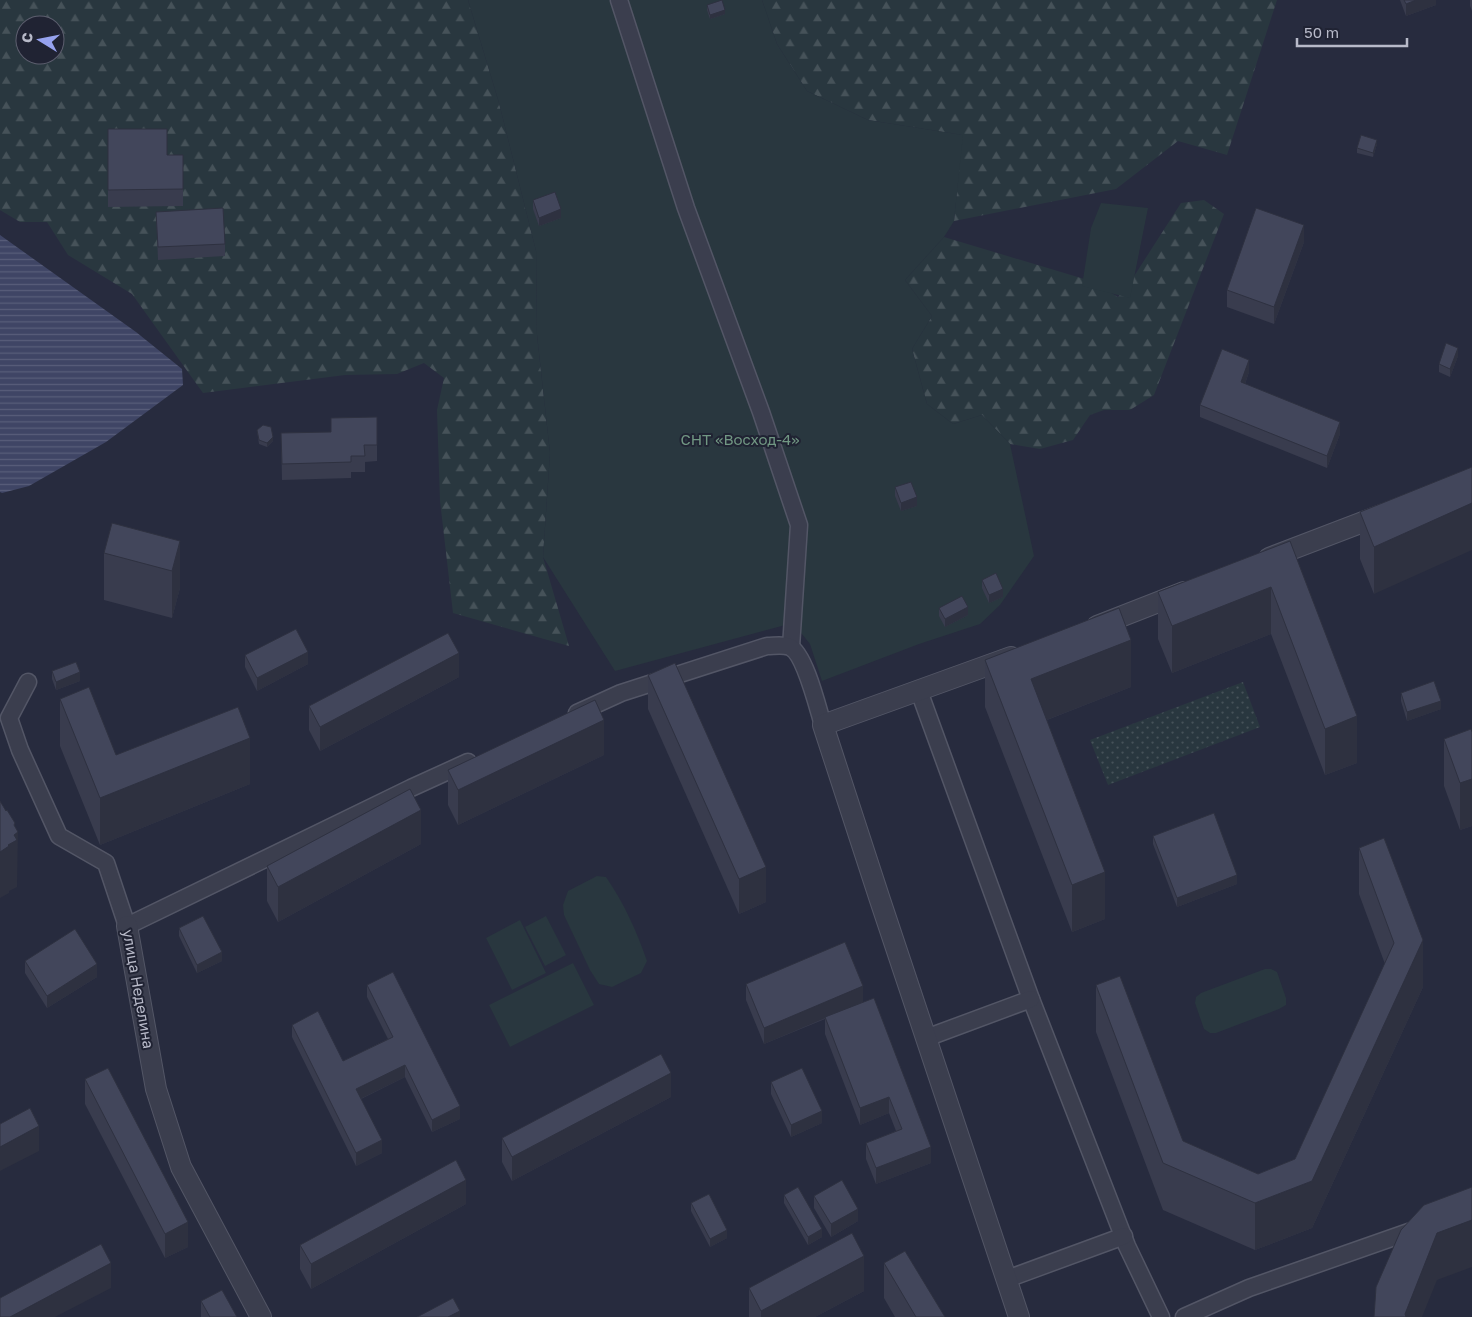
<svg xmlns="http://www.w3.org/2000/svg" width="1472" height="1317" viewBox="0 0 1472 1317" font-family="'Golos Text',sans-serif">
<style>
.forest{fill:url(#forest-firs);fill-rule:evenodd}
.park{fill:url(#park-dots)}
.garden{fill:#29373f}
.water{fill:url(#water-rules)}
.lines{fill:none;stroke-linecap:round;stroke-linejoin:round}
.minor-casing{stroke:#535666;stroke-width:19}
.tertiary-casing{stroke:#535666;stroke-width:22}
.minor{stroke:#3b3e4e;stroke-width:16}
.tertiary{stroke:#3b3e4e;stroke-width:20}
.wall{fill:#393c4e}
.shaded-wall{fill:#2e3140}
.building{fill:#42465b;stroke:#2e3140}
.labels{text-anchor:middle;stroke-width:4;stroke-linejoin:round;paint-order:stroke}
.park-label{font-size:15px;fill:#719783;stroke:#202333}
.street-label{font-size:15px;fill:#b8bac9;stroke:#202333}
</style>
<defs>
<pattern id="forest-firs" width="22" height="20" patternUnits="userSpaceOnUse" patternTransform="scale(1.25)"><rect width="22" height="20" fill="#29373f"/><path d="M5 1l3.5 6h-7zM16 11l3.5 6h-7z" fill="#465259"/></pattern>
<pattern id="park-dots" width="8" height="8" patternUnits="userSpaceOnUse" patternTransform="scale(1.25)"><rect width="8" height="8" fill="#29373f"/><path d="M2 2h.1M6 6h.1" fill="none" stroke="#465259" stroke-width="1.8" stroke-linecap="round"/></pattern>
<pattern id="water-rules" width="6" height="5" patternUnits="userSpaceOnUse" patternTransform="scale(1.25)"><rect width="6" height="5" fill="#3f4565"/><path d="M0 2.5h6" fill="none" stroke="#595e7a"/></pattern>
</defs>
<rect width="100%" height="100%" fill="#272b3e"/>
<g class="forest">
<path d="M0,0H468L499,103L536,251L537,335L550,453L543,557L569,646L453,613L440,501L437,410L444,378L424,363L397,374L345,375L203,393L132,294L68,255L47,222H20L0,210ZM25,25H55V55H25Z"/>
<polygon points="762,0 1277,0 1227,155 1178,141 1116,189 954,221 962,135 868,120 807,91 777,44"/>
<polygon points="1204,200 1224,214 1154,395 1130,410 1104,410 1090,415 1073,440 1040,449 1010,444 982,415 953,424 927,404 912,349 932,316 905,280 944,237 1091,281 1118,297 1129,284 1181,203"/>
</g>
<polygon class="park" points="1243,682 1260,727 1108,785 1090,740"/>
<g class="garden">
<polygon points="468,0 762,0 777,44 807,91 868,120 963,135 954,221 944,237 905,280 932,316 912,349 927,404 953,424 982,415 1010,444 1034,556 1000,605 980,624 919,644 822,681 810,644 793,623 615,671 543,557 550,453 537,335 536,251 499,103"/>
<polygon points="1101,203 1148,208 1130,298 1082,286 1091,228"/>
<path d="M597,876L606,877C624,903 637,932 647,961L641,973L612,987L599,984L590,970L564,915L563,905L568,891Z"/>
<polygon points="546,916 566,955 545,966 525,927"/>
<polygon points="520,920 546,973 512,990 486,938"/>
<polygon points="573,963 594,1005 510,1047 489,1005"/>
<polygon points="1265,969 1271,969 1277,972 1286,998 1286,1005 1279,1009 1216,1033 1210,1033 1204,1029 1195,1003 1196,997 1201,993"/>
</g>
<polygon class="water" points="0,235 136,332 182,369 183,385 106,442 29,486 2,493 0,492"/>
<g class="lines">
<g class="minor-casing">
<g id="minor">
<polyline points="619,0 686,208 761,412 799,525 791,647"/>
<polyline points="28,682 9,718 20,750 59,836 106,863 127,926 411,788 468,762"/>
<polyline points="919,691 1031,999 1127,1246 1161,1317"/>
<path d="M577,713L621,693L767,646C774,646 783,644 790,647C805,654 818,709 823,725"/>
<polyline points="926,1038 1031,999"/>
<polyline points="1007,1279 1124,1236"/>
<polyline points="1184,1317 1249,1288 1420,1228"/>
</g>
</g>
<g class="tertiary-casing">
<g id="tertiary">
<polyline points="1269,558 1384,514"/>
<polyline points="1097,626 1184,592"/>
<polyline points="1011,657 823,725 880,900 1019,1317"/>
<polyline points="127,926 156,1089 181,1167 261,1317"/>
</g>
</g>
<use href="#minor" class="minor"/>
<use href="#tertiary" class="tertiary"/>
</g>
<g class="wall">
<polygon points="1400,0 1436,0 1436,5 1406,16"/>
<polygon points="1470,0 1472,0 1472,11 1470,6"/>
<polygon points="707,5 725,14 710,19 707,10"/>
<polygon points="108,129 167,155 183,155 183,206 108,207"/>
<polygon points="1377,144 1373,157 1357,153 1357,148"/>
<polygon points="533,200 561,218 539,226 533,209"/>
<polygon points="156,212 225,244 225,256 158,260"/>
<polygon points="1304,242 1274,324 1227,307 1227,290"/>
<polygon points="1458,356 1450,377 1439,372 1439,364"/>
<polygon points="1249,372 1245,384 1340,434 1327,468 1200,417 1200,405"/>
<polygon points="377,417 377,461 365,462 365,472 351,472 351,478 282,480 281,433 331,432"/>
<polygon points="257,430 273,441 267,447 259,444"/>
<polygon points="1472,467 1374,594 1360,559 1360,512"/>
<polygon points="895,487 917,506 901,511 895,496"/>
<polygon points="180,541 180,588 172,618 104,600 104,553"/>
<polygon points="1290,541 1357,763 1325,775 1271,634 1172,673 1158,639 1158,592"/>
<polygon points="982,580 1003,597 989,603 982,588"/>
<polygon points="939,608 968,615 945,627 939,616"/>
<polygon points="245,655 308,664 257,691 245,667"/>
<polygon points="985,660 1131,687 1047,720 1105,919 1072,932 985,707"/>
<polygon points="52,671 80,681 56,690 52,679"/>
<polygon points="648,675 766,902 739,914 648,709"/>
<polygon points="459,677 320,751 309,730 309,706"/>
<polygon points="1401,693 1441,709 1407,721 1401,701"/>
<polygon points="60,699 116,755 250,784 100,845 60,746"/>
<polygon points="1472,732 1472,826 1460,830 1444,786 1444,739"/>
<polygon points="604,755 458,825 448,805 448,770"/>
<polygon points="1153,836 1237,884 1177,907 1153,844"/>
<polygon points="421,844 278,922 267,901 267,866"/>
<polygon points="1359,848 1423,987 1312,1228 1255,1250 1163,1210 1096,1032 1096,985 1183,1141 1258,1174 1295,1159 1385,964 1359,894"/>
<polygon points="179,928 222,961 197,973 179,936"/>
<polygon points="25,961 97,977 47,1008 25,973"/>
<polygon points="746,984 863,1002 931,1163 876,1184 866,1159 866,1143 896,1131 889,1113 860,1125 825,1034 825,1019 764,1044 746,1000"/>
<polygon points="367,985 460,1119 432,1132 405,1077 361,1099 382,1153 356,1166 292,1037 292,1025 343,1061 388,1039 367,997"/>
<polygon points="85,1079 188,1247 165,1258 85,1104"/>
<polygon points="771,1082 822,1123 791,1137 771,1094"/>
<polygon points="671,1097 512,1181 502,1162 502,1138"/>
<polygon points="784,1195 822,1237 808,1245 784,1203"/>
<polygon points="814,1196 858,1221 831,1237 814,1208"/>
<polygon points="691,1203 727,1238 710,1247 691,1211"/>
<polygon points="466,1204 311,1289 300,1269 300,1245"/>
<polygon points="884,1263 945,1317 895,1317 884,1298"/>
<polygon points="749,1288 864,1291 815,1317 749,1317"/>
<polygon points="201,1301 237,1317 201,1317"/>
</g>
<g class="shaded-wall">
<polygon points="1416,0 1436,0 1436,5 1406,16 1406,4"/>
<polygon points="725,10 725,14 710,19 710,15"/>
<polygon points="1377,140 1377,144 1373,157 1373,153"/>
<polygon points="561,209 561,218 539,226 539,218"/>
<polygon points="1304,225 1304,242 1274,324 1274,307"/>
<polygon points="1458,348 1458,356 1450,377 1450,369"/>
<polygon points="1249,360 1249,372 1241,395 1241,382"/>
<polygon points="1340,422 1340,434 1327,468 1327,456"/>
<polygon points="273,437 273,441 267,447 267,443"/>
<polygon points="917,497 917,506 901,511 901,503"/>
<polygon points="1472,503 1472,550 1374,594 1374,547"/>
<polygon points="180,541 180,588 172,618 172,571"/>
<polygon points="1271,587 1271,634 1172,673 1172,626"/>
<polygon points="1003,589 1003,597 989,603 989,595"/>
<polygon points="968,607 968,615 945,627 945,619"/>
<polygon points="1131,640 1131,687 1031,726 1031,679"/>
<polygon points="308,652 308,664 257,691 257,678"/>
<polygon points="459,653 459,677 320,751 320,727"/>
<polygon points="80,672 80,681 56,690 56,682"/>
<polygon points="1441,701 1441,709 1407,721 1407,712"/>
<polygon points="1357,716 1357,763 1325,775 1325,729"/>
<polygon points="604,720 604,755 458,825 458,790"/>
<polygon points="250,738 250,784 100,845 100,798"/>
<polygon points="1472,779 1472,826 1460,830 1460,783"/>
<polygon points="421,810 421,844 278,922 278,887"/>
<polygon points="15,823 15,834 18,832 17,887 9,891 9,893 0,898 0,852 14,825"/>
<polygon points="766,867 766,902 739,914 739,879"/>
<polygon points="1105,872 1105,919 1072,932 1072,885"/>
<polygon points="1237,875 1237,884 1177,907 1177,898"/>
<polygon points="1423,940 1423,987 1312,1228 1255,1250 1255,1203 1312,1181"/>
<polygon points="222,952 222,961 197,973 197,965"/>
<polygon points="97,964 97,977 47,1008 47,996"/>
<polygon points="863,986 863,1002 764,1044 764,1028"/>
<polygon points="405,1065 405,1077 356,1101 356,1089"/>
<polygon points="671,1073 671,1097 512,1181 512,1157"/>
<polygon points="889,1097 889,1113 860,1125 860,1108"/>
<polygon points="460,1106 460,1119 432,1132 432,1120"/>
<polygon points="822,1111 822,1123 791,1137 791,1125"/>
<polygon points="39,1126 39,1151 0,1171 0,1147"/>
<polygon points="382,1140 382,1153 356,1166 356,1153"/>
<polygon points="931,1147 931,1163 876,1184 876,1168"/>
<polygon points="466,1180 466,1204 311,1289 311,1264"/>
<polygon points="858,1209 858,1221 831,1237 831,1224"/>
<polygon points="1472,1220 1472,1267 1437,1280 1422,1317 1405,1317 1405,1314 1437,1233"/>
<polygon points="188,1222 188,1247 165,1258 165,1234"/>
<polygon points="822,1229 822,1237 808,1245 808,1237"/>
<polygon points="727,1230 727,1238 710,1247 710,1239"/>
<polygon points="864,1256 864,1291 815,1317 761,1317 761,1311"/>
<polygon points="111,1263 111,1288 55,1317 10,1317"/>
<polygon points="460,1311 460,1317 448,1317"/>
</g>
<g class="building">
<polygon points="722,0 725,10 710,15 707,5"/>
<polygon points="1404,0 1416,0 1406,4"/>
<polygon points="108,129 167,129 167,155 183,155 183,189 108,190"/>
<polygon points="1361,135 1377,140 1373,153 1357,148"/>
<polygon points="555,192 561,209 539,218 533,200"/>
<polygon points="223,208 225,244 158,247 156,212"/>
<polygon points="1256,208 1304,225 1274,307 1227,290"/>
<polygon points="1446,343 1458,348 1450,369 1439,364"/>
<polygon points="1222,349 1249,360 1241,382 1340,422 1327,456 1200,405"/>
<polygon points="377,417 377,445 364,445 365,456 351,456 351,462 282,464 281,433 331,432 331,418"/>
<polygon points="263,425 271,427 273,437 267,443 259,440 257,430"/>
<polygon points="1472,467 1472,503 1374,547 1360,512"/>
<polygon points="911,482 917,497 901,503 895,487"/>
<polygon points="112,523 180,541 172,571 104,553"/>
<polygon points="1290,541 1357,716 1325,729 1271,587 1172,626 1158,592"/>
<polygon points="996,573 1003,589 989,595 982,580"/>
<polygon points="962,596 968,607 945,619 939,608"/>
<polygon points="1119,608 1131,640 1031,679 1105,872 1072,885 985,660"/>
<polygon points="296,629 308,652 257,678 245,655"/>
<polygon points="448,633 459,653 320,727 309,706"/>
<polygon points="76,662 80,672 56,682 52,671"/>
<polygon points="675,663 766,867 739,879 648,675"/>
<polygon points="1434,681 1441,701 1407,712 1401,693"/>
<polygon points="89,687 116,755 238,707 250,738 100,798 60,699"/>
<polygon points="595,700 604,720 458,790 448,770"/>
<polygon points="1471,729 1472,732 1472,779 1460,783 1444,739"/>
<polygon points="410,789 421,810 278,887 267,866"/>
<polygon points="0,801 6,811 7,810 15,823 14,825 18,832 14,835 17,840 8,845 9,846 0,852"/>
<polygon points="1214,813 1237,875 1177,898 1153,836"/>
<polygon points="1384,838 1423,940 1312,1181 1255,1203 1163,1163 1096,985 1120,976 1183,1141 1258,1174 1295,1159 1394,943 1359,848"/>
<polygon points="203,916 222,952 197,965 179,928"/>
<polygon points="75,929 97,964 47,996 25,961"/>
<polygon points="845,942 863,986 764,1028 746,984"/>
<polygon points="393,972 460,1106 432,1120 405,1065 356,1089 382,1140 356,1153 292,1025 318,1011 343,1061 393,1037 367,985"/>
<polygon points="874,998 931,1147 876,1168 866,1143 902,1129 889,1097 860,1108 825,1017"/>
<polygon points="661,1054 671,1073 512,1157 502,1138"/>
<polygon points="108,1068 188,1222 165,1234 85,1079"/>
<polygon points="802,1068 822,1111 791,1125 771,1082"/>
<polygon points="30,1108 39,1126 0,1147 0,1124"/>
<polygon points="456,1160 466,1180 311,1264 300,1245"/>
<polygon points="842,1180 858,1209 831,1224 814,1196"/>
<polygon points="798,1187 822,1229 808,1237 784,1195"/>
<polygon points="1472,1187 1472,1220 1437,1233 1405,1314 1406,1317 1374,1317 1376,1287 1401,1230 1424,1205"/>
<polygon points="709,1194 727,1230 710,1239 691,1203"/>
<polygon points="852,1233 864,1256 761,1311 749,1288"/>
<polygon points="101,1244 111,1263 10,1317 0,1317 0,1298"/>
<polygon points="905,1251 945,1317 916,1317 884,1263"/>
<polygon points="222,1290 237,1317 210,1317 201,1301"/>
<polygon points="453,1298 460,1311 448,1317 417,1317"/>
</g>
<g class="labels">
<g class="park-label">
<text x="740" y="445">СНТ «Восход-4»</text>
</g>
<g class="street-label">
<text transform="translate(138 989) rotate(80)" y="5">улица Неделина</text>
</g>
</g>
<g transform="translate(40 40) rotate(280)"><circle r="24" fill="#202333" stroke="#5d5f6f"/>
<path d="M0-4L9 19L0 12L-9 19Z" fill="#96a2ef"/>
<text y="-8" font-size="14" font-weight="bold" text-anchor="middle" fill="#b8bac9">С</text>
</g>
<path d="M1297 38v8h110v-8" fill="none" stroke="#b8bac9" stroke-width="2.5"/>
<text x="1304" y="38" font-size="15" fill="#b8bac9" stroke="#202333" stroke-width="4" paint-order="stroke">50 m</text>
</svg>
